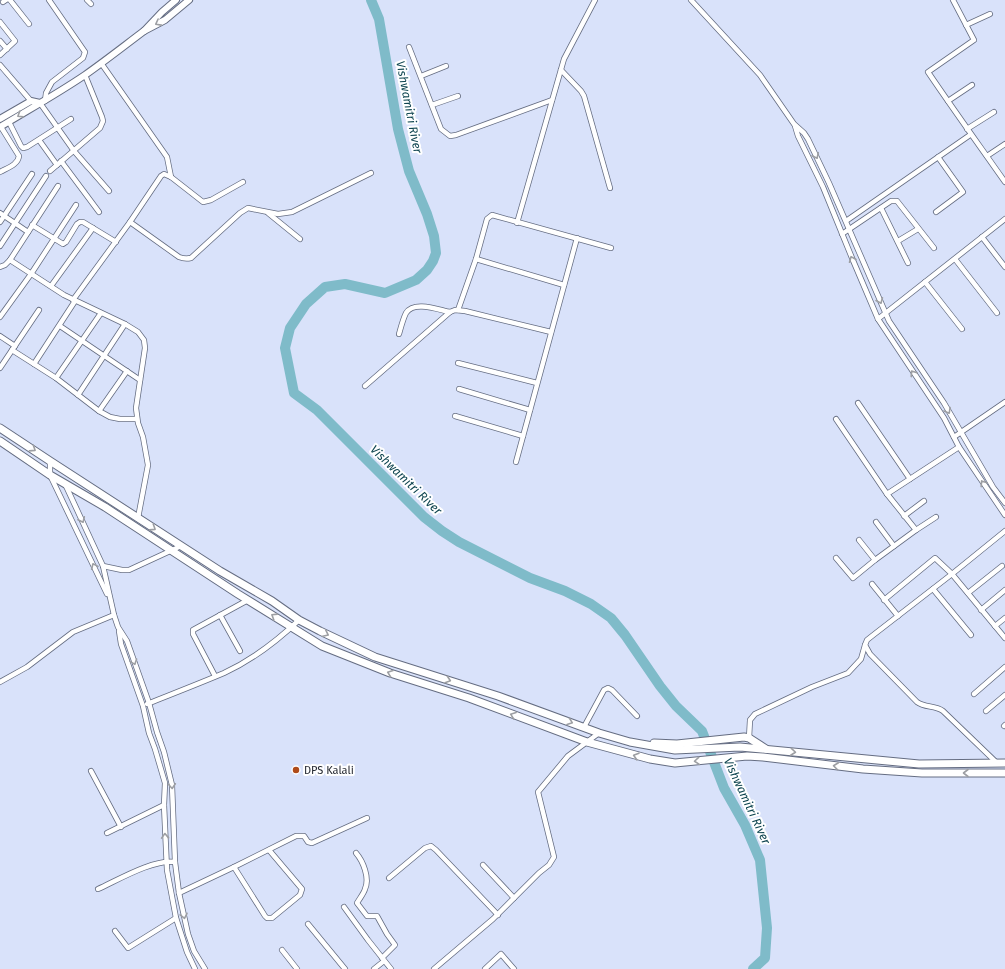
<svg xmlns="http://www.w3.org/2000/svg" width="1005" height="969" viewBox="0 0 1005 969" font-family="'Fira Sans',sans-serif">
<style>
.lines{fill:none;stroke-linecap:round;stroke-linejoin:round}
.river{stroke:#7fbbc9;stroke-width:10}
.street-casing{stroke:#656d82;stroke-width:6}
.secondary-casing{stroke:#656d82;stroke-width:8}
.primary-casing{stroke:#656d82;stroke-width:9}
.street{stroke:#fff;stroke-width:4.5}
.secondary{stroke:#fff;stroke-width:6}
.primary{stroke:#fff;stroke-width:7}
.oneway{stroke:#9d9fa3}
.poi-dot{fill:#af4b19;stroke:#fff;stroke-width:1.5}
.labels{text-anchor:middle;stroke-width:4;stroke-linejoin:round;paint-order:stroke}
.poi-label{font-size:11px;fill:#252932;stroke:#fff;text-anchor:start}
.water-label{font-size:12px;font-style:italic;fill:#0f4550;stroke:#fff}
</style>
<rect width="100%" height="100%" fill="#d9e2fa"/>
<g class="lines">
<polyline class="river" points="371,0 379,19 398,129 409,171 427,214 434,236 436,253 433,261 427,270 416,280 385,293 345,284 325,287 306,304 290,328 285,348 294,393 317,410 424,517 442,531 459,542 530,578 565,591 591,604 611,618 625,635 660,686 676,706 702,731 724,788 745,825 760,860 767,928 765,958 753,969"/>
<g class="street-casing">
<g id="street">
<polyline points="10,0 29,24"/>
<polyline points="87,0 91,4"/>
<polyline points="691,0 760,75 794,124 804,133 808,139 829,183 889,321 944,403 993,487 1005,503"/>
<path d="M953,0L974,40L928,72C953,109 979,145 1005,182"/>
<polyline points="3,2 6,0"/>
<polyline points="0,22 15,41 0,55"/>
<polyline points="966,25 990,14"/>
<polyline points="0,41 7,49"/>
<polyline points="409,47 441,129 450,136 456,135 552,100"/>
<polyline points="101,63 167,157 171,177"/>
<polyline points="0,65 31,101"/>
<polyline points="561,70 581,91 584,96 610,188"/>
<polyline points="421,76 446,66"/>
<polyline points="45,101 46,93 52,82 83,58 85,52 49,0"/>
<polyline points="948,101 972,85"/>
<polyline points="40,103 74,151 109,191"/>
<polyline points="432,105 458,96"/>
<polyline points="9,122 21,146 23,148 27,147 71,119"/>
<polyline points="795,126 798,136 823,187 852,258 878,319 944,418 959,447 1005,515"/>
<polyline points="967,129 994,112"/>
<polyline points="39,140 57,165"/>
<polyline points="987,156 1005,144"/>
<polyline points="61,161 99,212"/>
<polyline points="50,171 100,128 103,121 102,117 85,75"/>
<path d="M0,172C7,168 18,165 19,156L1,127"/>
<polyline points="881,208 908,263"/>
<polyline points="936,212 963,192 938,157"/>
<polyline points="0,213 28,232"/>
<polyline points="268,213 300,239"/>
<polyline points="846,221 970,135"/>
<polyline points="0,222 32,174"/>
<path d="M130,222L179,257C184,259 186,259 191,258L240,213L248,208L278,214L292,212L371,173"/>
<polyline points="517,223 564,59 595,0"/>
<polyline points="32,225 63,244 66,242 77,224 80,222 83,222 116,242"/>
<polyline points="842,234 891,201 897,201 934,248"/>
<polyline points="982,237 1005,267"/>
<polyline points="898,241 918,229"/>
<polyline points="0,246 46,176"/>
<polyline points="476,259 564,285"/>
<polyline points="955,259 997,313"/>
<polyline points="10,260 64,295 125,324 138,332 144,340 145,348 136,408 138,423 143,437 148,465 138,518"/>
<polyline points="0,267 5,265 10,260 58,186"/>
<polyline points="925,282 962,329"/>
<polyline points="51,286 93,228"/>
<polyline points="73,300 130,222 161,176 164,174 171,177 203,202 211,200 243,182"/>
<polyline points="458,310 476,259 487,219 492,215 611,248"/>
<polyline points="0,317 31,274 76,205"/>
<polyline points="878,319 1005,219"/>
<polyline points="60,326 140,380"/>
<path d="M399,334C401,327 403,319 406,313C414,300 439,310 450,312"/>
<polyline points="0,336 15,346"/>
<polyline points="12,350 56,378 99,411 110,417 120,419 137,419"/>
<polyline points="458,363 537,383"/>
<polyline points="34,364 75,301"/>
<polyline points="0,368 39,310"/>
<polyline points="56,378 101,313"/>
<polyline points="365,386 450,312 455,310 465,311 551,332"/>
<polyline points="459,389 530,410"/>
<polyline points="78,395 125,324"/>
<polyline points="858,403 910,479"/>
<polyline points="99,411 127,371"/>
<polyline points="455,416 523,436"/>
<polyline points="836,419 887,494 959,447"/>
<polyline points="954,437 1005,402"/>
<polyline points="50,461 50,475 107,594"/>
<polyline points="516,462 577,238"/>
<polyline points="66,486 103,566 114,615 118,627 127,641 149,703 157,732 164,752 172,785 175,862 179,893 188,934 194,951 205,969"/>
<polyline points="904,516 924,501"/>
<polyline points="876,522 894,546"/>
<polyline points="916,530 936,517"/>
<polyline points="1005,531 952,574 1005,638"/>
<polyline points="859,540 875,560"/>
<polyline points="836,558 853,578 875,560 916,530 887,494"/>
<polyline points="103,566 122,570 129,570 181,546"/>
<polyline points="872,584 898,616"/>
<polyline points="933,589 971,635"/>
<polyline points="968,593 1002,566"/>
<path d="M884,600L935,558L952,574L872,636L867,640L865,645L870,654L917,702C925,708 935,705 943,711L997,763"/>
<polyline points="981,610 1005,590"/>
<polyline points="220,615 240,651"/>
<polyline points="995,626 1005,618"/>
<polyline points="119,631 121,644 143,706 149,733 155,749 165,783 164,805 167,870 176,918 187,952 195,969"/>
<polyline points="215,676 193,634 193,630 248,600"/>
<polyline points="0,682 27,667 73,632 114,615"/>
<polyline points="974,694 1005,667"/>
<path d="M147,704C172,694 198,684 224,673C252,660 277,641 299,620"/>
<polyline points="986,711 1005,695"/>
<polyline points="1004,726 1005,725"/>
<polyline points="584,727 604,690 608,688 612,690 637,716"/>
<polyline points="749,738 750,720 755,714 812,687 848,673 861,659 865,645"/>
<polyline points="91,771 121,827"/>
<polyline points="107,833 164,805"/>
<path d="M356,853C363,861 370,878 365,889C364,893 360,898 357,903L367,916H377L387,934L395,945L382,958"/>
<polyline points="483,865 514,898"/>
<polyline points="234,867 265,916 267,918 272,918 300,895 302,889 269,850"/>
<polyline points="389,878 425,848 431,846 436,850 498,915"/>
<path d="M98,889C118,880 153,859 175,862"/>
<polyline points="179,893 234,867 296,836 304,836 308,842 312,843 367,818"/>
<polyline points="344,907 368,940 391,969"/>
<polyline points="308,924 345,969"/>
<polyline points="115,931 128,948 176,918"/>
<polyline points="282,950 297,969"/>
<polyline points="374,969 384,961"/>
<polyline points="434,969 493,919 539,873 549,865 554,857 538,792 568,756 599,733"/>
<polyline points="485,969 501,954 514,969"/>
</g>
</g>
<g class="secondary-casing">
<g id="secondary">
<polyline points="176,0 162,12 144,31 165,20 189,0"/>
<polyline points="0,119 31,101 40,103"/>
<path d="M0,127C28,110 57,94 85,75C105,61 124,46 144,31"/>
</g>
</g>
<g class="primary-casing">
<g id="primary">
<polyline points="0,428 50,461 220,571 272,601 299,620 320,631 375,657 498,696 599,733 630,742 675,750 740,747 919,764 1005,763"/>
<polyline points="0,441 50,475 105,507 238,594 322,646 390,673 469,698 587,742 650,759 675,763 747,756 763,757 863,769 922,773 1005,773"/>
<polyline points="654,743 677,744 744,737 749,738 766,749"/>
</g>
</g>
<use href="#street" class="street"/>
<use href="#secondary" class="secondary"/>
<use href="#primary" class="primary"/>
</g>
<defs><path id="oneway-chevron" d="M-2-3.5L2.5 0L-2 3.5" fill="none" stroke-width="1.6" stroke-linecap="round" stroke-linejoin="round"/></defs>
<g class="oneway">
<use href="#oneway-chevron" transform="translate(158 23) rotate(152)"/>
<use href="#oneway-chevron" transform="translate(20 115) rotate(148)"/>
<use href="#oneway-chevron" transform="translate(816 156) rotate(64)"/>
<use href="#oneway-chevron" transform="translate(852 259) rotate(-112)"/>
<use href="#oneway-chevron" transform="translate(880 301) rotate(67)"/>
<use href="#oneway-chevron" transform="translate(913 373) rotate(-124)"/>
<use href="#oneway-chevron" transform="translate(948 411) rotate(61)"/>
<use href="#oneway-chevron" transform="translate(33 449) rotate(33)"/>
<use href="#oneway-chevron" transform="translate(983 483) rotate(-123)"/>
<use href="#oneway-chevron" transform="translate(82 520) rotate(65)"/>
<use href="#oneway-chevron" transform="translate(153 528) rotate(33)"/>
<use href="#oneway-chevron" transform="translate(94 566) rotate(-114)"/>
<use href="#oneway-chevron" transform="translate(274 616) rotate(-148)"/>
<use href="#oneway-chevron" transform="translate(326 634) rotate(25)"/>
<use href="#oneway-chevron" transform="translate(134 662) rotate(70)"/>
<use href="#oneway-chevron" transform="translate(390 673) rotate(-160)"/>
<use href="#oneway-chevron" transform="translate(448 680) rotate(18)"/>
<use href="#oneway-chevron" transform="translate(513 715) rotate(-160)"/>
<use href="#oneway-chevron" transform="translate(570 722) rotate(20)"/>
<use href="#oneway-chevron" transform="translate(793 752) rotate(6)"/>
<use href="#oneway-chevron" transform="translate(636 756) rotate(-164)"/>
<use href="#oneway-chevron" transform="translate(697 761) rotate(175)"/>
<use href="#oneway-chevron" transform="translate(836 766) rotate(-173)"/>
<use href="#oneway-chevron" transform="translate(966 773) rotate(180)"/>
<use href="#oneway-chevron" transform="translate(172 786) rotate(86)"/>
<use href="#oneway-chevron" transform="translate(165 836) rotate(-92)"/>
<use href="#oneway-chevron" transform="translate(184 916) rotate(78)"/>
</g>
<circle class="poi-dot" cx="296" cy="770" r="4"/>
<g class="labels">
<g class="poi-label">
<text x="304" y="774">DPS Kalali</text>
</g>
<g class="water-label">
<text transform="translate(409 107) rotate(79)" y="4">Vishwamitri River</text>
<text transform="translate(406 480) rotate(44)" y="4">Vishwamitri River</text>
<text transform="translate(747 801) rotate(65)" y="4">Vishwamitri River</text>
</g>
</g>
</svg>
